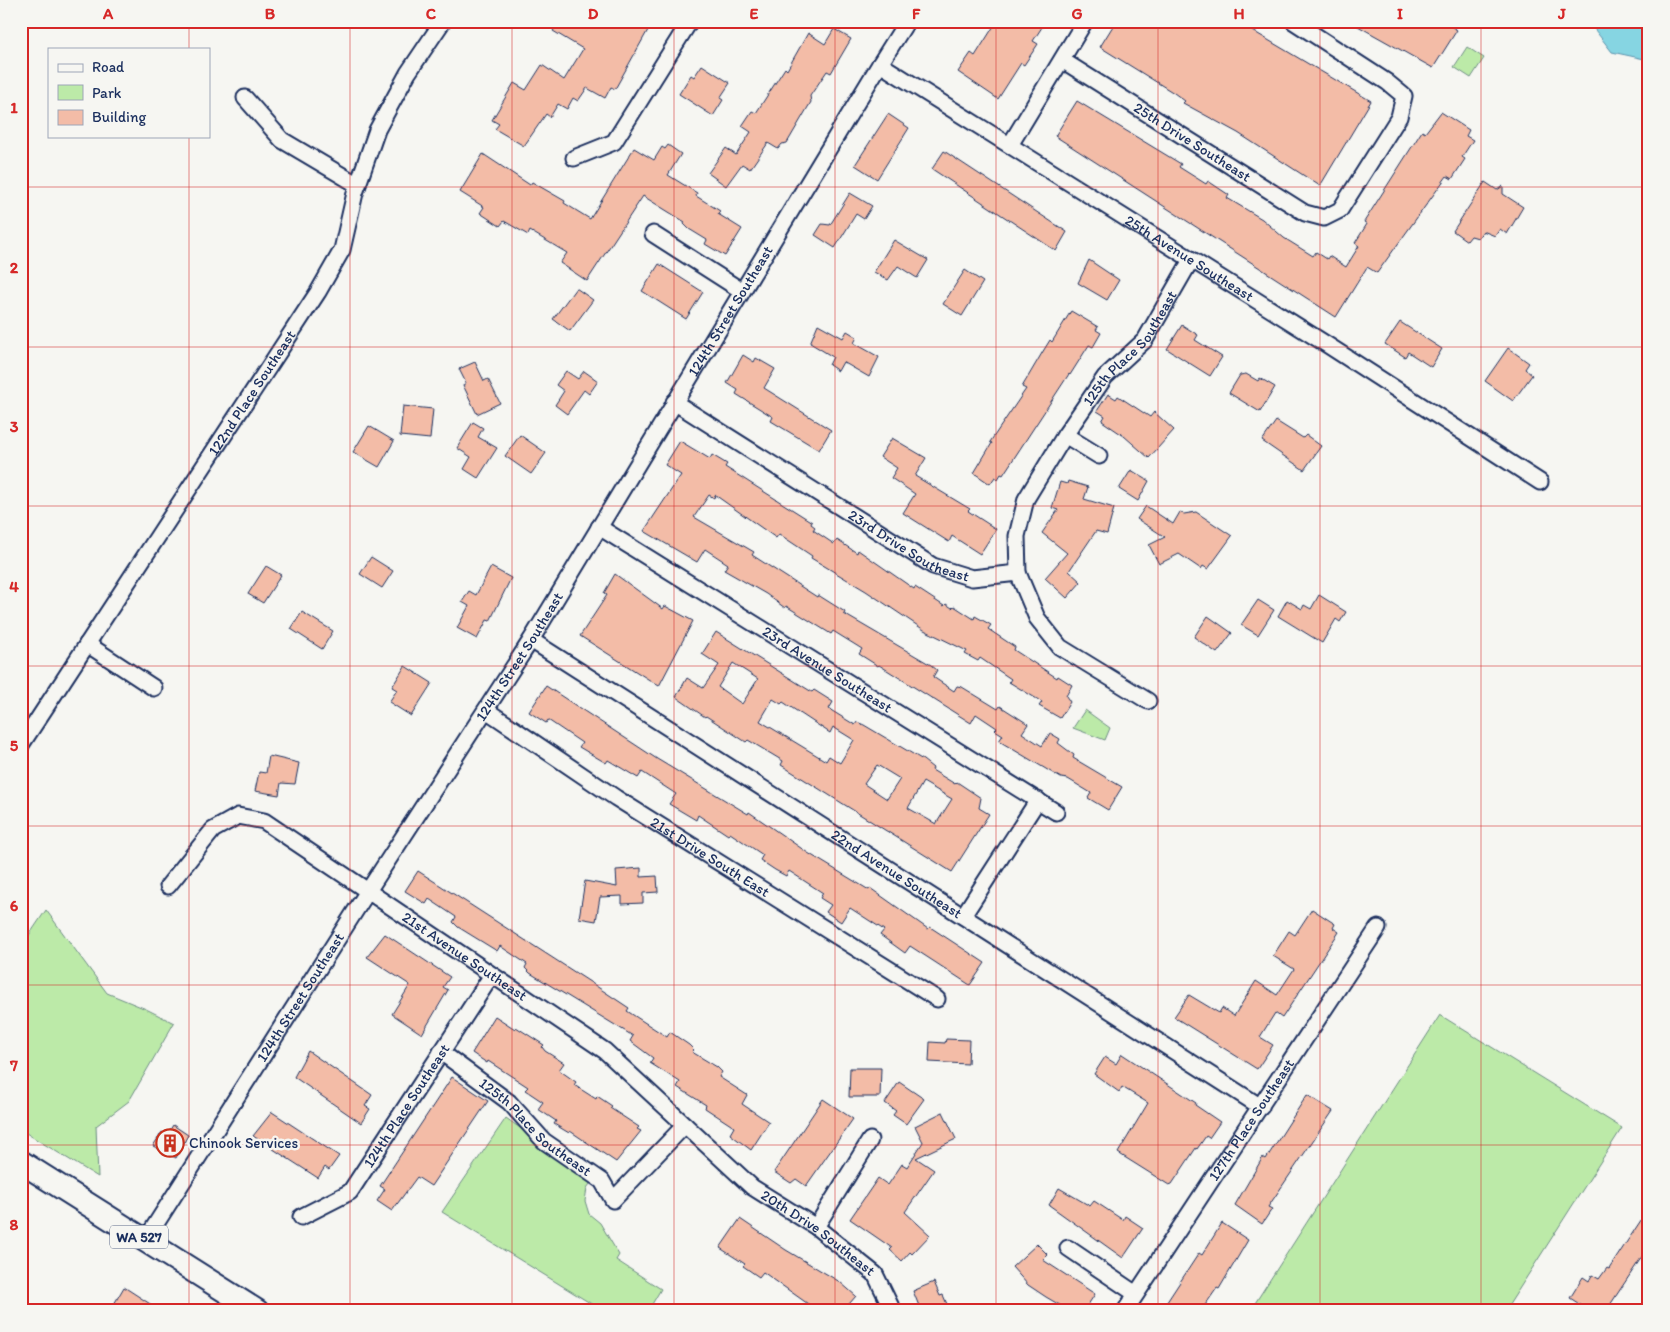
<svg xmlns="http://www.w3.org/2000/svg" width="1670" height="1332" viewBox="0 0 1670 1332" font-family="Itim,sans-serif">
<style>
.green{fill:#bceaa8;stroke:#6c8c83}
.water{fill:#86d5e2;stroke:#5b93ad}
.building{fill:#f3bca7;stroke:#1b2f5e;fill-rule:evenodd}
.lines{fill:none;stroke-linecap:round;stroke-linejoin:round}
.minor-casing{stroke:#1b2f5e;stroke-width:19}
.primary-casing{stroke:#1b2f5e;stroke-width:26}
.minor{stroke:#f6f6f2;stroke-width:15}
.primary{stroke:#f6f6f2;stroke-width:22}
.grid{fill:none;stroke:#d62828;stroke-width:1;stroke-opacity:0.55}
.labels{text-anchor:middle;stroke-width:5;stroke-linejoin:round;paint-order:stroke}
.shield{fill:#f6f6f2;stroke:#5d6b8a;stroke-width:1}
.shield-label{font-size:14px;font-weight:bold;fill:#1b2f5e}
.street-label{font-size:15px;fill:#1b2f5e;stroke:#f6f6f2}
.poi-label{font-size:15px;fill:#1b2f5e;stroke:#f6f6f2;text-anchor:start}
.neatline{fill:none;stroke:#d62828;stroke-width:2}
.grid-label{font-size:16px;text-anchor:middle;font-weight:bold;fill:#d62828}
</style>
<rect width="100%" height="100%" fill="#f6f6f2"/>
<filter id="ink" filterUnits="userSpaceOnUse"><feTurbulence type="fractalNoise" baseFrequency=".02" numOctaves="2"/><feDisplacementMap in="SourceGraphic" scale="10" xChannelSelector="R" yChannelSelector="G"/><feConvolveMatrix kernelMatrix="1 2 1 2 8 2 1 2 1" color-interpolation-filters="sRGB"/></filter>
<g filter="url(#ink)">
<g class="green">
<polygon points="1467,47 1484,58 1471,78 1454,67"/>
<polygon points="1085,710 1110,728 1105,740 1073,728"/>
<polygon points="46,910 107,993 146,1009 174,1023 129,1101 96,1126 98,1177 21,1130 21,947"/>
<polygon points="1440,1015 1622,1128 1505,1311 1250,1311"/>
<polygon points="506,1118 593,1180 587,1188 585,1201 589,1214 600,1223 619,1255 616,1260 661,1289 648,1311 603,1311 442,1212"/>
</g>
<polygon class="water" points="1588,21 1649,21 1649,60 1612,52"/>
<g class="building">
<polygon points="559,21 632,21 648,30 615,89 611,87 605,98 587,88 578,101 573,98 567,109 558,104 550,117 546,114 524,146 495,129 499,124 492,120 514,83 526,90 542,65 564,80 583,49 553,31"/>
<polygon points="997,21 1046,21 1033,41 1038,44 1024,65 1021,63 998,99 958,72 971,53 975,56"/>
<polygon points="1116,21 1236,21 1371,101 1320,186 1238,133 1183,103 1185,101 1174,93 1100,47"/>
<polygon points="1349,21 1443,21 1457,30 1433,68"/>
<polygon points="834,29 851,39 831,73 827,71 810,96 811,102 787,143 782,144 778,149 768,143 750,169 742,164 726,186 708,173 726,148 736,155 751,132 742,126 752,111 756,113 785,68 787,70 808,33 825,44"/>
<polygon points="702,65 730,83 720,98 723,100 713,116 679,94 691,75 694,77"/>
<polygon points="1077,101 1181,164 1179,167 1206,184 1208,181 1229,195 1227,198 1262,219 1284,238 1313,256 1316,252 1327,259 1329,256 1346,267 1359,246 1355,243 1367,224 1364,222 1422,131 1425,133 1441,112 1469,130 1466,136 1473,140 1462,157 1465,159 1452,179 1447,176 1377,273 1367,267 1336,317 1055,136"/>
<polygon points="888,114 909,128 877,179 855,165"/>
<polygon points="668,145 681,154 668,175 697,193 696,196 720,211 718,214 742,229 725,256 705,244 707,240 689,229 684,224 685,222 643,196 587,281 560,263 567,253 530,231 528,235 504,221 500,226 480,213 484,207 460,192 483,154 530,185 532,182 565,201 564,203 590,219 634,148 654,160 662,147 665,149"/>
<polygon points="944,151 1067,232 1056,251 932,169"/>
<polygon points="1485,182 1497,190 1503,186 1503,194 1523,207 1507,234 1500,229 1495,236 1483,231 1478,238 1471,236 1467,241 1453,231"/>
<polygon points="850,193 872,206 864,219 856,214 835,248 815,235 822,224 830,225"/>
<polygon points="894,240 928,260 917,278 898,266 888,280 874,272"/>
<polygon points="1089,260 1119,280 1107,300 1078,283"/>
<polygon points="659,264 703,292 686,319 642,291"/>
<polygon points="965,270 983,282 962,316 943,304"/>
<polygon points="576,288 593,300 570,331 553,319"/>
<polygon points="1071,311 1098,327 1096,330 1101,333 1093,347 1089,345 1070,375 1069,374 1003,475 1001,474 998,479 995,477 990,484 974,473 992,443 990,442 1026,389 1022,387 1042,353 1050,340 1052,342"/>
<polygon points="1400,322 1442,349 1431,367 1408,352 1405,357 1385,344"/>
<polygon points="818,324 843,338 847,331 857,337 854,343 879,357 869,377 843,362 838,371 829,365 833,357 810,343"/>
<polygon points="1182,325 1198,335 1195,340 1222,357 1210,376 1167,349"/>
<polygon points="1508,348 1529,363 1525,369 1532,375 1513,401 1485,381"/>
<polygon points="743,355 754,362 756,358 775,369 764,388 831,430 819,450 771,421 773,417 736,394 738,390 727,383"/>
<polygon points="475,362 484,381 488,379 500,403 477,414 463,385 466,383 459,369"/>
<polygon points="566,371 578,379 584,371 598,381 589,394 584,390 567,414 555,405 564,391 556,385"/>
<polygon points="1246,374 1258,381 1260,378 1275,387 1260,412 1229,393 1240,375"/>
<polygon points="1108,394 1116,399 1118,396 1150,417 1154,412 1174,430 1149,458 1124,436 1102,421 1105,416 1097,411"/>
<polygon points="403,406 433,409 430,439 400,436"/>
<polygon points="1276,421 1303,438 1306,435 1321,446 1304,470 1262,441"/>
<polygon points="473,422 483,428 478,437 497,448 478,478 464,469 471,457 457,448"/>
<polygon points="369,426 394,441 379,467 353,452"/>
<polygon points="520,435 546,453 531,474 505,456"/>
<polygon points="892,438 926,458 915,476 970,509 968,511 996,529 980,554 952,536 949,542 903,513 915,494 891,478 897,468 880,457"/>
<polygon points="680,441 710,459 712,455 727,464 725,467 812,522 811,524 815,527 813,530 834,544 837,540 857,553 858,550 914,589 915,587 944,606 946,604 952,608 954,606 974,619 975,616 991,625 988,629 1015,647 1014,650 1057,678 1058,676 1072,685 1066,696 1070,702 1060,718 1039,706 1042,702 1009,682 1011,679 980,658 978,661 965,654 967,651 924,630 866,591 811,558 812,556 779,534 776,538 715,495 714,498 709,495 694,517 754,552 752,555 817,597 818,595 845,612 844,614 931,665 937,670 933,677 954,691 957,686 962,687 998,709 1000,706 1028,724 1022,733 1042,746 1050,733 1060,739 1058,743 1074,755 1073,758 1122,787 1108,810 1088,798 1091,793 1068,779 1061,778 999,741 1003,735 995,730 997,728 976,714 971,723 879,665 878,666 859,654 862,649 833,631 831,634 786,606 785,608 766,594 724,570 728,564 705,549 697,562 644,531 681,475 665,465"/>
<polygon points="1131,470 1149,481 1138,501 1119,489"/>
<polygon points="1068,481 1088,487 1084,499 1114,508 1107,534 1096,531 1069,571 1081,582 1067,598 1045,578 1067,553 1042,533 1058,510 1052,508 1060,482 1067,484"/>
<polygon points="1146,506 1173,524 1180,512 1184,514 1196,512 1232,536 1208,569 1203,566 1201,569 1179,554 1159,564 1149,545 1165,537 1137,519"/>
<polygon points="371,557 393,571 382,588 360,574"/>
<polygon points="266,566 281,575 263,603 248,594"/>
<polygon points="491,567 511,578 490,621 487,620 477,639 457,628 469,606 462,602 469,591 476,595"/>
<polygon points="615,574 663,609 665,606 693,621 659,686 580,636 607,595 604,593"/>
<polygon points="1319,595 1346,612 1340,622 1336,619 1322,643 1278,616 1287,600 1302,609 1304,605 1311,609"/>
<polygon points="1258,600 1274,610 1258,635 1241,625"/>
<polygon points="302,612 333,631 322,649 291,629"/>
<polygon points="1208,616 1232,633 1217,653 1194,637"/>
<path d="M716,632L812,692L814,690L833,702L829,709L855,725L857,722L864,725L923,760L933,768L932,770L955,784L957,782L981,798L979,808L989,814L952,872L781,765L783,761L748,740L746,742L706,716L705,717L676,697L687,678L703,688L719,665L702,654ZM733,663L758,679L742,704L718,687ZM773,699L781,704L783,702L830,733L833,727L854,740L840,763L829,756L826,761L760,721ZM877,765L900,779L887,799L864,784ZM923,782L952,799L936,824L908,808Z"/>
<polygon points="405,666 432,683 411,716 389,702 397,690 392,687"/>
<polygon points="546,686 657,759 748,814 749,812 808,853 869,890 870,888 928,929 930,927 985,963 970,985 910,946 905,953 880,935 884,930 850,908 841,922 826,912 831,905 820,898 823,893 789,871 786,876 775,870 760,860 763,855 730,833 728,835 698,815 696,820 669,804 676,794 642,772 638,778 608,760 606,763 579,747 582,743 548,720 546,723 529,712"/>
<polygon points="269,756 299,763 295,784 281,783 279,795 255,791 259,772 266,773"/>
<polygon points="641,868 641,877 657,876 658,892 643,893 643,903 622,904 622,896 600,897 596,921 579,918 585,881 617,887 616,870"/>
<polygon points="418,871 593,984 629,1008 627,1011 667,1037 670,1032 689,1045 694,1050 692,1052 717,1067 722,1072 719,1077 747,1095 742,1104 769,1122 751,1150 730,1134 734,1127 705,1108 706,1105 677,1087 680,1082 650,1063 653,1058 630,1041 633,1036 530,973 525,968 527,964 500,946 497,951 458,927 453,922 456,917 429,899 426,904 405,891"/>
<polygon points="1312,909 1335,924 1333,928 1339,932 1282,1018 1275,1013 1260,1037 1273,1045 1257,1069 1174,1017 1189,995 1219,1013 1222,1008 1234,1016 1256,981 1277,995 1294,969 1273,956 1289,931 1295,935"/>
<polygon points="385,934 450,977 443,987 448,990 422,1034 392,1014 410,985 367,957"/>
<polygon points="495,1016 515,1029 516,1027 544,1045 542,1047 545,1051 564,1063 559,1070 576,1082 574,1085 596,1099 597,1096 612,1106 610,1108 639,1127 637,1129 641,1131 616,1162 570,1131 569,1133 554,1124 556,1121 538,1109 543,1102 525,1090 528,1087 488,1061 487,1063 472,1053"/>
<polygon points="946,1039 969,1040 968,1064 929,1062 930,1042 945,1043"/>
<polygon points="308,1051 372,1095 365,1106 370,1109 361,1123 294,1077"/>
<polygon points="1122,1054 1196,1103 1195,1105 1220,1122 1209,1138 1206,1136 1197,1149 1196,1148 1172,1184 1169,1185 1118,1153 1148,1103 1122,1087 1119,1092 1094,1074 1105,1057 1116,1064"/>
<polygon points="850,1068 881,1068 880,1097 849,1097"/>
<polygon points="452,1077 488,1101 431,1186 417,1177 392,1211 377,1201 385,1189 380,1186"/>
<polygon points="899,1082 924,1099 906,1124 893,1115 896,1111 885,1103"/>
<polygon points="1307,1095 1333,1111 1268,1207 1272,1209 1262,1224 1235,1205 1263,1157 1266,1159"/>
<polygon points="823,1099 853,1119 806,1186 796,1179 791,1183 774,1172"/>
<polygon points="272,1112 339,1156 329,1170 325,1167 318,1178 253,1136"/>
<polygon points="943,1112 956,1139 916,1158 934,1170 905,1212 930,1235 912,1254 910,1252 902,1261 890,1250 892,1248 850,1219 878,1178 888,1185 902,1164 907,1167 923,1142 915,1126"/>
<polygon points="173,1125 188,1135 176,1158 153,1146 162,1132 167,1135"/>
<polygon points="1059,1188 1090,1206 1094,1201 1123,1220 1125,1216 1143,1228 1123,1258 1049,1205"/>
<polygon points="1649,1208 1649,1246 1606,1311 1577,1311 1581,1305 1570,1298 1583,1277 1589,1281 1592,1275 1599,1279 1607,1268 1609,1269"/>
<polygon points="740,1219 786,1250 840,1282 856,1296 843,1311 818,1311 763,1272 759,1277 743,1266 745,1264 720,1248"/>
<polygon points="1222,1223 1248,1240 1219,1289 1217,1288 1201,1311 1161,1311 1199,1253 1202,1255"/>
<polygon points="1037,1244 1048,1255 1043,1260 1095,1294 1084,1311 1070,1311 1046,1297 1028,1285 1012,1267"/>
<polygon points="934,1282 940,1296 943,1295 950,1311 921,1311 913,1291"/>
<polygon points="124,1287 161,1311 110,1311"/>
</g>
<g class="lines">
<g class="minor-casing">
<g id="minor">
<path id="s1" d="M907,21L880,64L1326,344L1540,482"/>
<path id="s2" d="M1062,60L1305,213L1324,218L1340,210L1399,117L1404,96L1387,82L1293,21"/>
<polyline points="245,98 282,140 358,185"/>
<polyline points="1010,145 1085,21"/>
<polyline points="574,158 614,142 690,21"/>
<polyline points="653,234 742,291"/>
<path id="s3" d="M674,402L933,566L972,578L1018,573L1037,618L1060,647L1148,701"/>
<polyline points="1065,435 1099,456"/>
<path id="s4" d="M599,527L1056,812"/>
<path id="s5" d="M1018,573L1017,536L1026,499L1065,435L1105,377L1145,340L1191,260"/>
<path id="s6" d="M531,640L1261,1107"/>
<polyline points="87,644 154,688"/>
<path id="s7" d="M486,710L616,798L937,999"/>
<path id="s8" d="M21,745L318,292L342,250L355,193L377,130L408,73L443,21"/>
<path id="s9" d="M168,886L213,830L238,816L264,821L605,1051L752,1187L816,1227L875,1274L893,1311"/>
<polyline points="963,916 1038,800"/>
<path id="s10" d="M441,1052L509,1102L544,1141L602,1181L613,1200L685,1125"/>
<path id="s11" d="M301,1217L350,1192L492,975"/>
<polyline points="816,1227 870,1140"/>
<path id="s12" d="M145,1241L368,891L531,640L880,64"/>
<polyline points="1068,1248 1136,1294"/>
<path id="s13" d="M1125,1311L1378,928"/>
</g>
</g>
<g class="primary-casing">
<polyline id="primary" points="21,1162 257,1311"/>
</g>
<use href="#minor" class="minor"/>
<use href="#primary" class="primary"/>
</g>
</g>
<path class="grid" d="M189,21V49M350,21V1311M512,21V1311M674,21V1311M835,21V1311M996,21V1311M1158,21V1311M1320,21V1311M1481,21V1311M189,136V1311M21,187H1649M21,347H1649M21,506H1649M21,666H1649M21,826H1649M21,985H1649M21,1145H1649"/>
<defs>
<g id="building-ring" transform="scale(1.4375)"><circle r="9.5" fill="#f6f6f2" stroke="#c8321e" stroke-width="1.5"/><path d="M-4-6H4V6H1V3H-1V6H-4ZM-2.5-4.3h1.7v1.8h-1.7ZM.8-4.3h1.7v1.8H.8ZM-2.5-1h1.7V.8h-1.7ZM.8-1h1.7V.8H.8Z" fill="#c8321e"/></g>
</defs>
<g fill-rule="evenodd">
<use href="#building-ring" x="170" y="1143"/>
</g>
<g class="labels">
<rect class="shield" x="110" y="1225.5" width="58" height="23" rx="4"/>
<g class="shield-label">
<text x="139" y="1242">WA 527</text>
</g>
<g class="street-label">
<text dy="5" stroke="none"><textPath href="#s2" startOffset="154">25th Drive Southeast</textPath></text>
<text dy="5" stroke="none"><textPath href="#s1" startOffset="416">25th Avenue Southeast</textPath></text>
<text dy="5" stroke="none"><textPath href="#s12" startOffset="1099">124th Street Southeast</textPath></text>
<text dy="5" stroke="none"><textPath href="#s5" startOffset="259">125th Place Southeast</textPath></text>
<text dy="5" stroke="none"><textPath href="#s8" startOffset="421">122nd Place Southeast</textPath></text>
<text dy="5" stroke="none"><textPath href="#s3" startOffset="276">23rd Drive Southeast</textPath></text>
<text dy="5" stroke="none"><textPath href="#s12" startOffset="694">124th Street Southeast</textPath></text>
<text dy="5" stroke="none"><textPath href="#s4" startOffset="269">23rd Avenue Southeast</textPath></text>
<text dy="5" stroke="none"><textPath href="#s7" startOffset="268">21st Drive South East</textPath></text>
<text dy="5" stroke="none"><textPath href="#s6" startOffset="434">22nd Avenue Southeast</textPath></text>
<text dy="5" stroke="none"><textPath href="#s9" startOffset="369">21st Avenue Southeast</textPath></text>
<text dy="5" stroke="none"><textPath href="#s12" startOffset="289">124th Street Southeast</textPath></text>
<text dy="5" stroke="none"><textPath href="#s11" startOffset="158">124th Place Southeast</textPath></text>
<text dy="5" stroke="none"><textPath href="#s13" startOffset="229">127th Place Southeast</textPath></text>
<text dy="5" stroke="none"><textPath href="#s10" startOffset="121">125th Place Southeast</textPath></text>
<text dy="5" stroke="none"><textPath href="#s9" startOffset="819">20th Drive Southeast</textPath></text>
</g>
<g class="poi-label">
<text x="189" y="1148">Chinook Services</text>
</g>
</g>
<rect width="1670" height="1332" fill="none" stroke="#f6f6f2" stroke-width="55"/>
<rect x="48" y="48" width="162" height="90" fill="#f6f6f2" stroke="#9ea6b7"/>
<rect x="58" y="64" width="25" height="8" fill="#f6f6f2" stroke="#9ea6b7"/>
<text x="92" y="72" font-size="15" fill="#1b2f5e">Road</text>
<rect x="58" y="85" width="25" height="15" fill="#bceaa8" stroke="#9ea6b7"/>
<text x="92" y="98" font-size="15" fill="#1b2f5e">Park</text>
<rect x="58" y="110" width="25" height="15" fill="#f3bca7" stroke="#9ea6b7"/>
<text x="92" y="122" font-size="15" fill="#1b2f5e">Building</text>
<rect x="28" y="28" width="1614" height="1276" class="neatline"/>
<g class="grid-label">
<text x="108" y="19">A</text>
<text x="270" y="19">B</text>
<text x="431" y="19">C</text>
<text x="593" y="19">D</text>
<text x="754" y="19">E</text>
<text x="916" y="19">F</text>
<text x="1077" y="19">G</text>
<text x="1239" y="19">H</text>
<text x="1400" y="19">I</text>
<text x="1562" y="19">J</text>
<text x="14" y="113">1</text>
<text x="14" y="273">2</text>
<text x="14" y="432">3</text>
<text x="14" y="592">4</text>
<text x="14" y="751">5</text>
<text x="14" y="911">6</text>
<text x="14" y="1071">7</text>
<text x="14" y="1230">8</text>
</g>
</svg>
